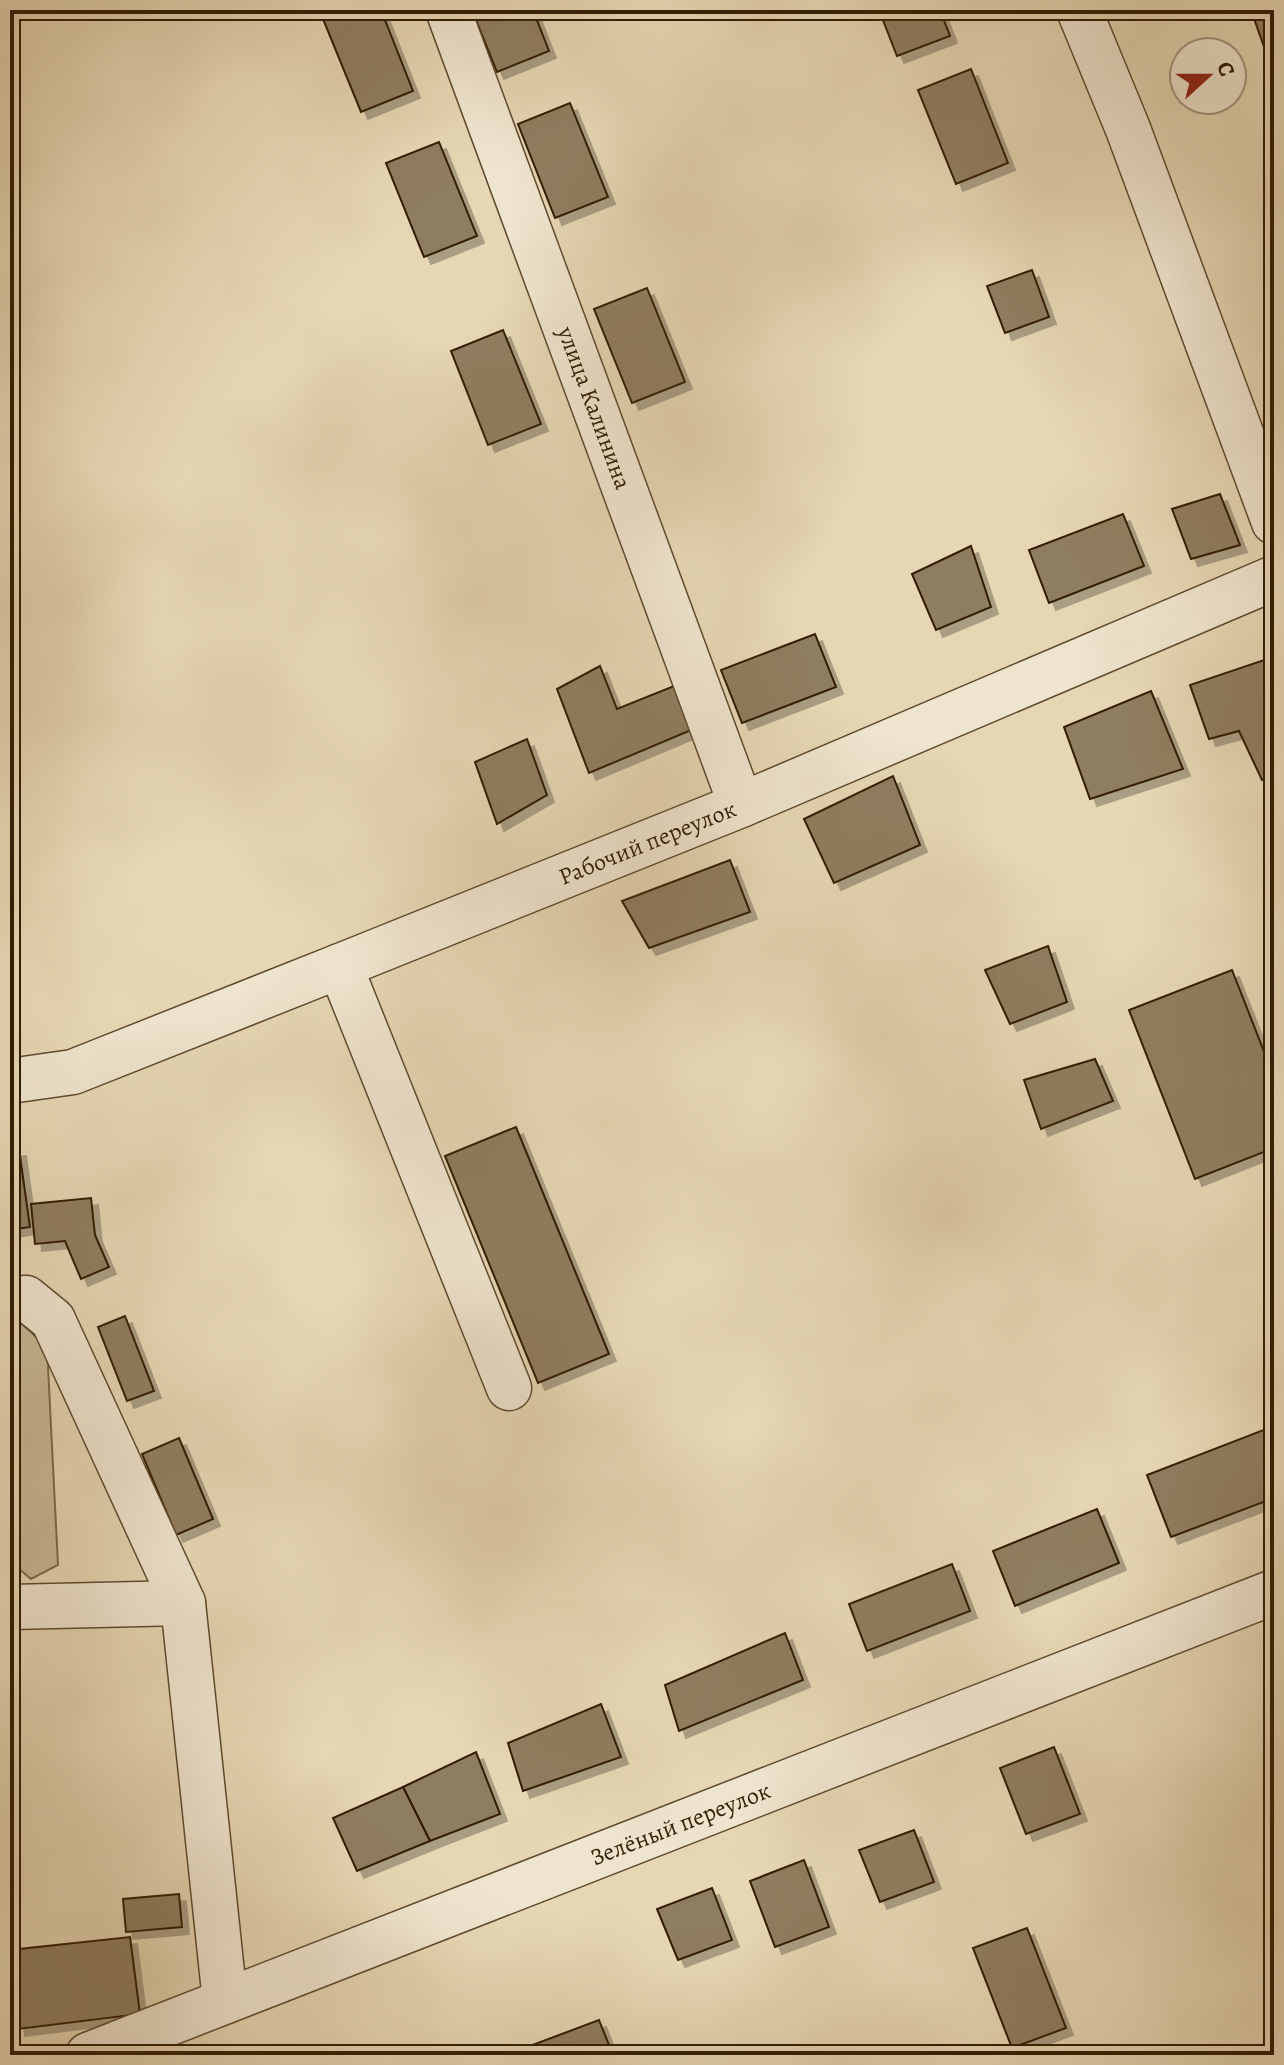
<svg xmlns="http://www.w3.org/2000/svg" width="1284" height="2065" viewBox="0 0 1284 2065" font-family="Alegreya,serif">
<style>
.green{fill:#c7b795;stroke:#7c6a4c;stroke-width:2}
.building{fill:#8f7d5f;stroke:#301d03;stroke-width:2;filter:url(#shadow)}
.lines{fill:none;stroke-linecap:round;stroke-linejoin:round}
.minor-casing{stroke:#5e4b2f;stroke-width:47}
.minor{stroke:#efe4ce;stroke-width:44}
.labels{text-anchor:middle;stroke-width:6;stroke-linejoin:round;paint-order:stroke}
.street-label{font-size:24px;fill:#301d03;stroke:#efe4ce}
</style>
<defs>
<filter id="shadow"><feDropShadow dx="7" dy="7" stdDeviation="0" flood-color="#0004"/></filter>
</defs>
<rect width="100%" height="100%" fill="#e6d6b3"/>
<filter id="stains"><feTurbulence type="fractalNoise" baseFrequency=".0025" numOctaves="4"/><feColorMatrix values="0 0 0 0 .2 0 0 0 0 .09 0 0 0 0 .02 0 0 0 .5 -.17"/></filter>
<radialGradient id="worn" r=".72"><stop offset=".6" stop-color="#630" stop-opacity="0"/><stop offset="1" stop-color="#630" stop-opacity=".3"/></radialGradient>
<polygon class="green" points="22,1324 47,1347 58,1565 31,1579 12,1563 10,1331"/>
<g class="building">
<polygon points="344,10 381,10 413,91 361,112 323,19"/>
<polygon points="472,10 533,10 549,51 497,72"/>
<polygon points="879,10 940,10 950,36 897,56"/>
<polygon points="1251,10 1274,10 1274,75"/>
<polygon points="971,69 1008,163 956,184 918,90"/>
<polygon points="570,103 608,197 555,218 518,124"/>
<polygon points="439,142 477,236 424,257 386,163"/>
<polygon points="1032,270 1049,317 1005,333 987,286"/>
<polygon points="647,288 685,382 632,403 594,309"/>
<polygon points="503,330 541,424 488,445 451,351"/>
<polygon points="1220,494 1240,545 1191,559 1172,509"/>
<polygon points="1123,514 1144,566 1049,603 1029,550"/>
<polygon points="971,546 991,607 936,630 912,574"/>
<polygon points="815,634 836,687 742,723 721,670"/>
<polygon points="1264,660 1274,668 1274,775 1262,780 1239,731 1209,739 1190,685"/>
<polygon points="600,666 617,709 679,684 696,728 589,773 557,689"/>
<polygon points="1151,691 1183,769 1090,799 1064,727"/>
<polygon points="527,739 547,795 497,824 475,762"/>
<polygon points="893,776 920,845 834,883 804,819"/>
<polygon points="730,860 750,912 649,948 622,901"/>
<polygon points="1048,946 1067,1002 1010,1024 985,970"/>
<polygon points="1232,970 1274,1077 1274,1148 1195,1179 1129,1010"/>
<polygon points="1095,1059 1113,1101 1041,1129 1024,1080"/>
<polygon points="516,1127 609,1354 538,1383 445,1156"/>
<polygon points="19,1149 30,1227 10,1230 10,1150"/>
<polygon points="91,1198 95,1235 109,1267 81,1279 65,1241 35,1244 31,1204"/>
<polygon points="125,1316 154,1391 127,1401 98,1327"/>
<polygon points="1274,1426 1274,1498 1171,1537 1147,1475"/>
<polygon points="179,1438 213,1519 176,1535 142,1454"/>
<polygon points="1097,1509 1119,1563 1015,1606 993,1551"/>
<polygon points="952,1564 970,1611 867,1651 849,1604"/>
<polygon points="785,1633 803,1680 679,1731 665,1685"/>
<polygon points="601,1704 621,1757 523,1791 508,1743"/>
<polygon points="1054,1747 1080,1814 1026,1834 1000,1768"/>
<polygon points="476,1752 500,1814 430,1841 403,1787"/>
<polygon points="403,1787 430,1841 357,1871 333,1818"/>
<polygon points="914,1830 934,1882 880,1902 859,1850"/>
<polygon points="804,1860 829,1927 775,1947 750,1881"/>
<polygon points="712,1888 732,1940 678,1960 657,1909"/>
<polygon points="179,1894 182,1927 126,1932 123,1899"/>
<polygon points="1027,1928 1066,2028 1012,2048 973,1948"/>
<polygon points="130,1937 140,2014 18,2029 10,1950"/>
<polygon points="599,2020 613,2055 506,2055"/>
</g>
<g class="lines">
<g class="minor-casing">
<g id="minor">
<path id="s1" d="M448,10L741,805"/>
<polyline points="1079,10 1128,129 1274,522"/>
<polyline points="340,966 509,1388"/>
<path id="s2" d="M10,1081L73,1072L340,966L741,805L1274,578"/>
<polyline points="10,1299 26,1298 53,1320 183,1603 225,2001"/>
<polyline points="10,1607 183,1603"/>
<path id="s3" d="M88,2055L1274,1592"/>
</g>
</g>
<use href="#minor" class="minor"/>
</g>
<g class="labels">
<g class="street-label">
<text dy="8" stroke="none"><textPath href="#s1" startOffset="424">улица Калинина</textPath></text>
<text dy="8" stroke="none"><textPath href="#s2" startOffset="682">Рабочий переулок</textPath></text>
<text dy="8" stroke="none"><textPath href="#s3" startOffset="636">Зелёный переулок</textPath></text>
</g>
</g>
<rect width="1284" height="2065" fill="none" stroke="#e6d6b3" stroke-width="40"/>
<rect x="12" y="12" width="1260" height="2041" fill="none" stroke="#301d03" stroke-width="4"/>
<rect x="20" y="20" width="1244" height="2025" fill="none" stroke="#301d03" stroke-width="2"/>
<g transform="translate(1208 76) rotate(69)"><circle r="38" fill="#efe4ce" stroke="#a3947d" stroke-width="2"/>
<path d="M0-6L14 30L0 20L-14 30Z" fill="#8f2418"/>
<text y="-12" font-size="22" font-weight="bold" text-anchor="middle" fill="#301d03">С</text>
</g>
<rect width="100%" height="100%" filter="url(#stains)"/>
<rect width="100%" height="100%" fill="url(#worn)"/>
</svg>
